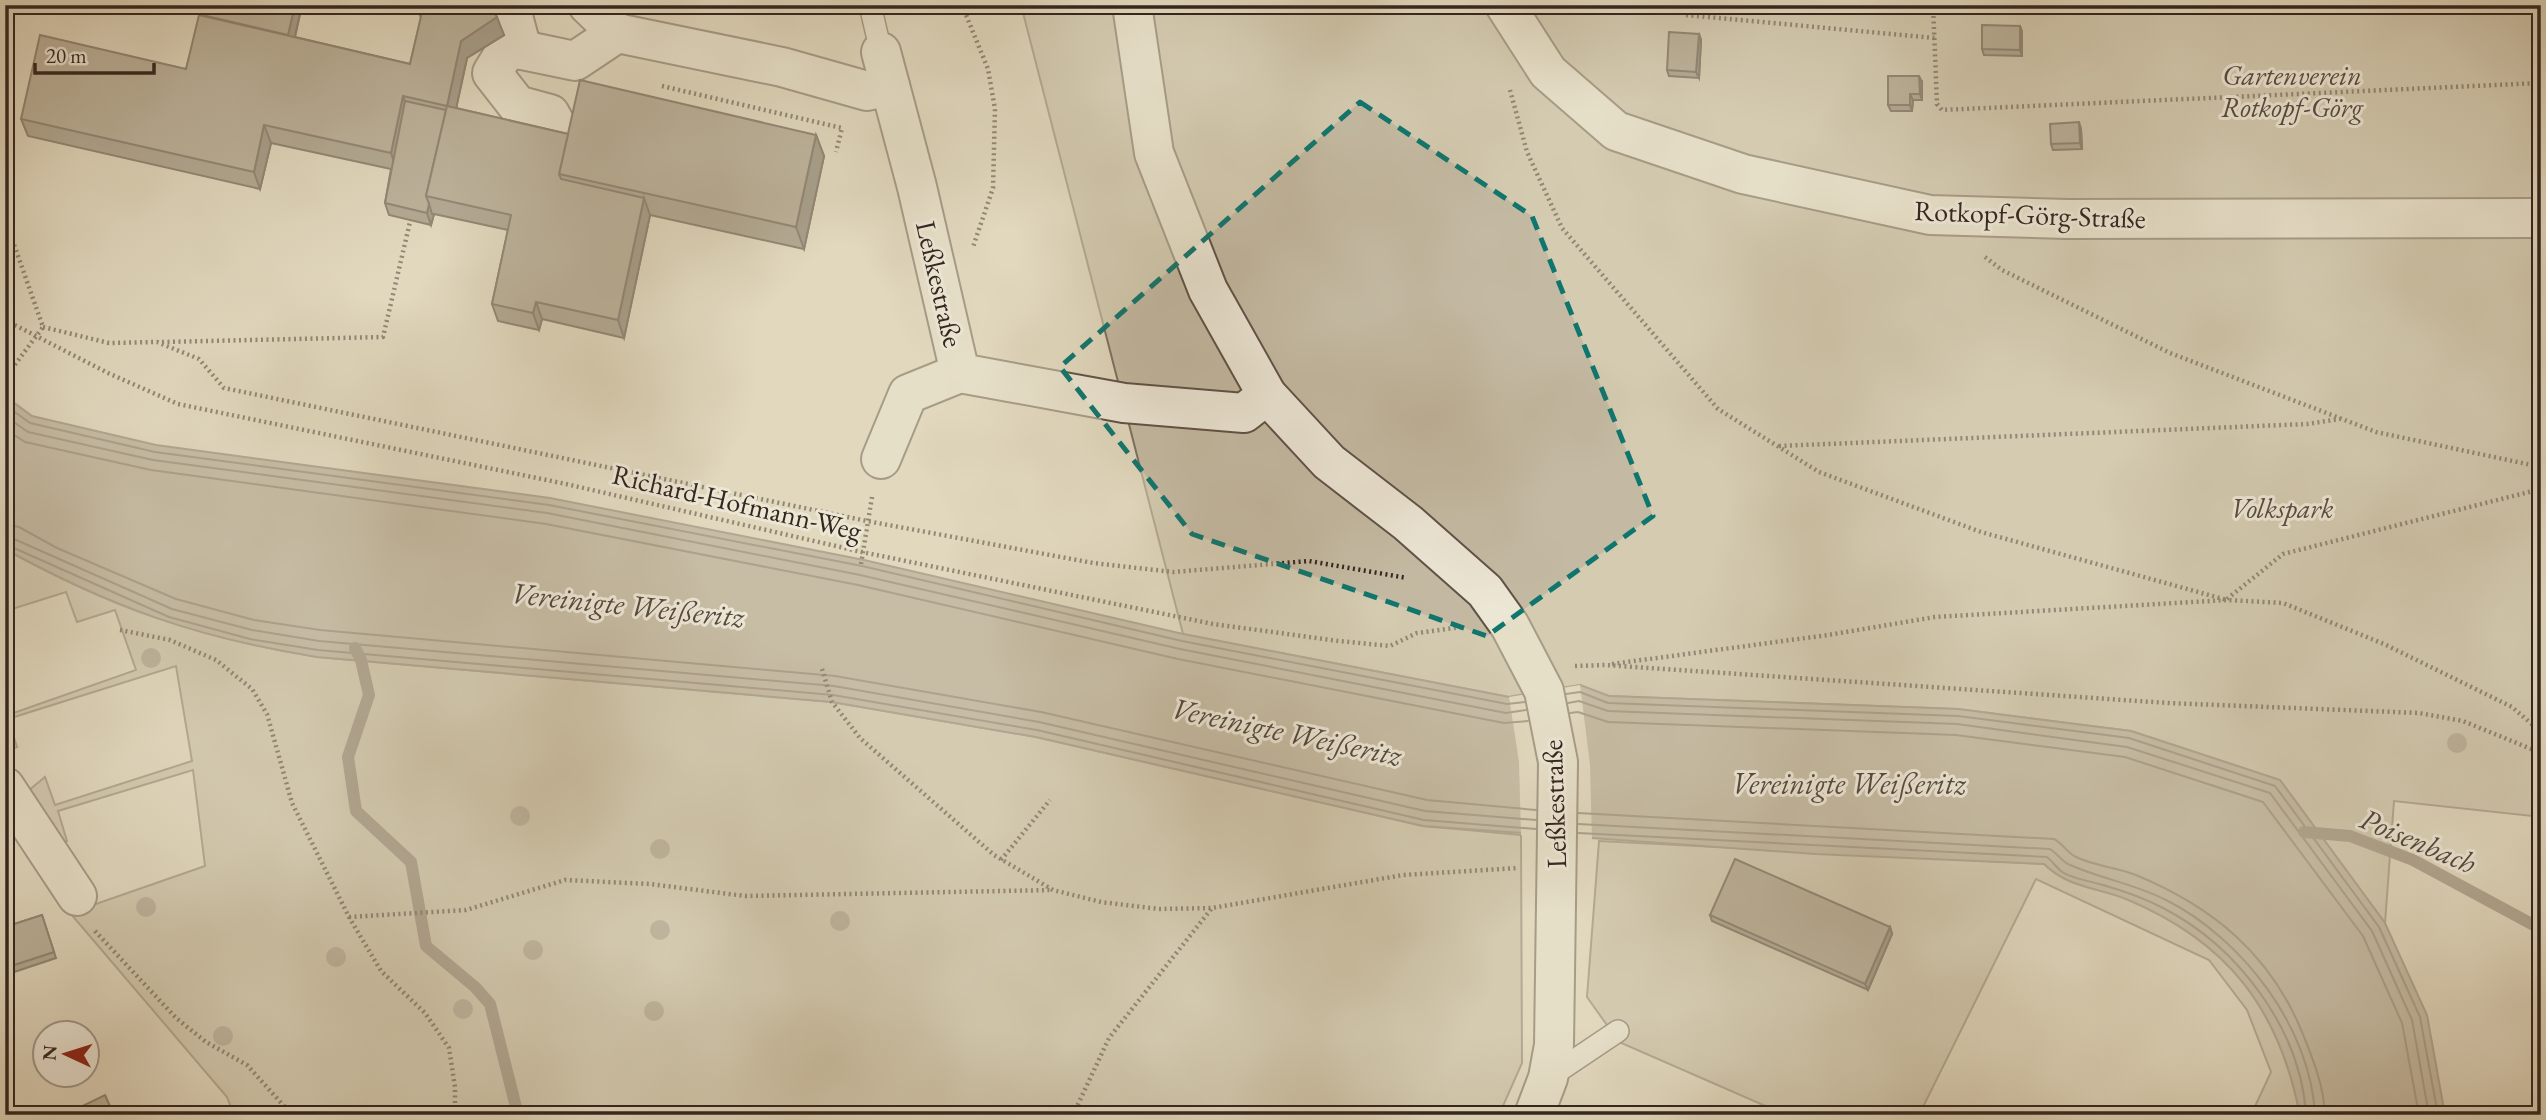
<svg xmlns="http://www.w3.org/2000/svg" width="2546" height="1120" viewBox="0 0 2546 1120" font-family="'EB Garamond',serif">
<style>
.green{fill:#c4baa3;stroke:#7c7061;stroke-width:2}
.water{fill:#a69b88;stroke:#786c5e;stroke-width:2}
.pier{fill:#e1d8be}
.lines{fill:none;stroke-linecap:round;stroke-linejoin:round}
.shore{stroke:#6d6054;stroke-width:2}
.stream{stroke:#786c5e;stroke-width:12}
.service-casing{stroke:#5f5247;stroke-width:24}
.minor-casing{stroke:#5f5247;stroke-width:42}
.path{stroke:#34261f;stroke-width:4.5;stroke-dasharray:2 3.5;stroke-linecap:butt}
.service{stroke:#ece6d5;stroke-width:21}
.minor{stroke:#ece6d5;stroke-width:38}
.tree{fill:#968a79}
.wall{fill:#7a7162;stroke:#34261f;stroke-width:2}
.shaded-wall{fill:#635c50;stroke:#34261f;stroke-width:2}
.building{fill:#8e8372;stroke:#34261f;stroke-width:2}
.marked{fill:none;stroke:#0f766e;stroke-width:5;stroke-dasharray:14 9;stroke-linejoin:round}
.labels{text-anchor:middle;stroke-width:6;stroke-linejoin:round;paint-order:stroke}
.park-label{font-size:28px;font-style:italic;fill:#584b40;stroke:#ece6d5}
.street-label{font-size:28px;fill:#34261f;stroke:#ece6d5}
.water-label{font-size:30px;font-style:italic;fill:#56493e;stroke:#ece6d5}
</style>
<rect width="100%" height="100%" fill="#e1d8be"/>
<filter id="stains"><feTurbulence type="fractalNoise" baseFrequency=".00286" numOctaves="4"/><feColorMatrix values="0 0 0 0 .2 0 0 0 0 .09 0 0 0 0 .02 0 0 0 .5 -.17"/></filter>
<radialGradient id="worn" r=".72"><stop offset=".6" stop-color="#630" stop-opacity="0"/><stop offset="1" stop-color="#630" stop-opacity=".3"/></radialGradient>
<g class="green">
<polygon points="1021,5 2541,5 2541,817 2394,801 2385,923 2280,780 2131,731 1958,709 1608,696 1580,685 1509,697 1183,634"/>
<path d="M5,549C110,607 198,638 317,657L832,702L1036,737L1423,826L1521,835L1522,1063L1499,1115H234L227,1097L70,913L205,866L193,770L58,811L67,841L60,843L28,791L45,777L55,805L192,761L176,666L8,719L17,747L5,751V716L136,670L115,610L77,622L66,592L6,611Z"/>
<path d="M1599,841L2044,864C2069,888 2096,887 2127,899C2227,941 2279,1008 2300,1115H2251L2271,1072L2247,1010L2209,960L2036,879L1919,1115H1786L1619,1042L1587,997Z"/>
</g>
<path class="water" d="M5,396L32,416L156,445L550,498L864,560L1183,634L1509,697L1580,685L1609,696L1958,709L2131,731L2280,780L2385,923L2427,1015L2445,1115H2300C2279,1008 2227,941 2126,899C2096,887 2069,888 2044,864L1815,854L1423,826L1036,737L832,702L317,657C198,638 110,607 5,549Z"/>
<polygon class="pier" points="1580,685 1590,765 1592,841 1521,835 1519,762 1509,697"/>
<g class="lines">
<g class="shore">
<polyline points="5,405 30,423 155,452 549,505 862,566 1182,641 1507,704 1525,702"/>
<polyline points="5,416 28,432 153,460 547,513 860,575 1180,649 1506,713 1526,710"/>
<polyline points="5,429 25,442 151,470 546,524 858,585 1178,659 1504,723 1528,721"/>
<polyline points="5,524 19,527 57,548 176,599 254,620 320,630 835,676 1041,712 1427,800 1536,810"/>
<polyline points="5,535 172,609 252,630 319,641 834,686 1039,722 1425,811 1536,820"/>
<polyline points="5,544 169,617 250,639 318,650 833,695 1037,730 1424,820 1536,829"/>
<polyline points="1566,694 1580,692 1608,703 1958,716 2129,738 2275,786 2379,927 2420,1017 2438,1115"/>
<polyline points="1568,703 1579,701 1608,711 1957,724 2127,747 2270,793 2372,931 2412,1020 2429,1115"/>
<polyline points="1570,713 1578,712 1608,722 1956,735 2125,757 2263,802 2363,936 2402,1023 2419,1115"/>
<path d="M1578,813L2054,839C2062,843 2067,852 2074,856C2093,866 2116,867 2136,875C2213,907 2270,954 2302,1032C2313,1059 2324,1086 2325,1115"/>
<path d="M1578,824L2050,849C2058,854 2062,862 2070,865C2102,879 2135,884 2166,900C2242,938 2311,1028 2315,1115"/>
<path d="M1578,833L2047,857C2052,861 2057,868 2062,872C2073,879 2090,881 2103,885C2124,891 2144,898 2163,908C2237,946 2301,1029 2306,1115"/>
</g>
<g class="stream">
<polyline points="355,648 361,660 369,695 348,757 356,811 411,862 426,946 475,987 490,1004 518,1115"/>
<polyline points="2304,832 2350,836 2413,860 2541,929"/>
</g>
<g class="service-casing">
<g id="service">
<polyline points="870,5 881,52"/>
<polyline points="1548,1078 1618,1031"/>
</g>
</g>
<g class="minor-casing">
<g id="minor">
<polyline points="510,5 522,50"/>
<polyline points="588,5 617,33"/>
<polyline points="1132,5 1154,153 1208,290 1267,395 1329,462 1408,523 1485,591 1510,626 1544,691 1558,762 1554,1045 1548,1078 1534,1115"/>
<polyline points="1505,5 1548,72 1616,131 1743,174 1930,215 2067,219 2541,218"/>
<polyline points="881,52 917,187 960,373 1124,403 1244,413 1267,395"/>
<polyline points="563,138 550,114 517,105 492,73 508,47 575,61 617,33 782,67 867,91 890,86"/>
<polyline points="881,459 908,394 960,373"/>
<polyline points="5,787 77,896"/>
</g>
</g>
<g class="path">
<polyline points="962,5 988,69 995,109 993,188 973,247"/>
<polyline points="1933,5 1937,104 1942,110 2541,83"/>
<polyline points="1686,15 1935,38"/>
<polyline points="662,86 842,128 836,152"/>
<polyline points="1510,90 1527,152 1562,228 1718,409 1819,472 1981,532 2227,600"/>
<polyline points="5,219 43,327"/>
<polyline points="1985,257 2002,270 2170,353 2376,432 2541,467"/>
<polyline points="5,320 108,373 178,404 566,484 862,552 1213,624 1339,641 1390,646 1417,633 1462,627"/>
<polyline points="43,327 109,343 157,342 199,359 224,388 867,521 1093,563 1173,572 1309,561 1407,578"/>
<polyline points="162,342 383,337 410,222"/>
<polyline points="5,378 43,327"/>
<polyline points="1779,446 2307,424 2340,419"/>
<polyline points="861,564 872,497"/>
<polyline points="2227,599 2283,554 2541,489"/>
<polyline points="120,630 170,640 216,660 252,689 267,714 292,803 349,917 381,971 425,1013 449,1048 455,1087 455,1115"/>
<polyline points="1612,664 1828,635 1935,617 2227,600 2283,603 2384,644 2512,707 2541,732"/>
<polyline points="1575,666 1605,665 2168,703 2419,713 2463,721 2541,753"/>
<polyline points="822,669 832,702 860,738 994,855 1053,890 1101,902 1159,909 1212,908 1403,875 1518,868"/>
<polyline points="1001,860 1050,800"/>
<polyline points="349,917 466,910 565,880 650,884 745,896 1053,890"/>
<polyline points="95,931 176,1018 206,1042 247,1065 292,1115"/>
<polyline points="1073,1115 1109,1038 1212,908"/>
</g>
<use href="#service" class="service"/>
<use href="#minor" class="minor"/>
</g>
<g class="tree">
<circle cx="151" cy="658" r="10"/>
<circle cx="2457" cy="743" r="10"/>
<circle cx="520" cy="816" r="10"/>
<circle cx="660" cy="849" r="10"/>
<circle cx="146" cy="907" r="10"/>
<circle cx="840" cy="921" r="10"/>
<circle cx="660" cy="930" r="10"/>
<circle cx="533" cy="950" r="10"/>
<circle cx="336" cy="957" r="10"/>
<circle cx="463" cy="1009" r="10"/>
<circle cx="654" cy="1011" r="10"/>
<circle cx="223" cy="1036" r="10"/>
</g>
<g class="wall">
<polygon points="204,5 302,5 295,37 410,64 421,18 416,5 490,5 504,35 467,58 456,108 568,134 816,135 824,156 804,249 650,215 624,338 542,319 539,330 498,321 492,304 508,230 434,214 431,225 389,215 385,203 391,169 271,143 260,189 28,136 21,119 186,69"/>
<polygon points="2020,26 2022,32 2022,56 1984,55 1982,49"/>
<polygon points="1699,34 1701,40 1699,78 1669,76 1667,70"/>
<polygon points="1922,82 1922,100 1913,100 1912,111 1891,111 1888,105"/>
<polygon points="2081,129 2082,149 2053,150 2051,144"/>
<polygon points="42,915 56,958 5,975 5,927"/>
<polygon points="1710,915 1890,927 1892,934 1868,990 1712,921"/>
</g>
<g class="shaded-wall">
<polygon points="295,5 302,5 291,53 286,41"/>
<polygon points="497,17 504,35 467,58 453,123 447,106 461,41"/>
<polygon points="2020,26 2022,32 2022,56 2020,50"/>
<polygon points="1699,34 1701,40 1699,78 1696,72"/>
<polygon points="1919,76 1922,82 1922,100 1920,94"/>
<polygon points="1910,94 1913,100 1912,111 1910,105"/>
<polygon points="403,96 409,113 397,171 391,153"/>
<polygon points="2079,122 2081,129 2082,149 2080,143"/>
<polygon points="264,125 271,143 260,189 254,172"/>
<polygon points="816,135 824,156 804,249 796,227"/>
<polygon points="644,198 650,215 624,338 618,320"/>
<polygon points="429,204 432,214 434,214 431,225 427,213"/>
<polygon points="536,302 542,319 539,330 533,313"/>
<polygon points="1890,927 1892,934 1868,990 1865,984"/>
</g>
<g class="building">
<polygon points="204,5 295,5 288,35 202,15"/>
<polygon points="418,5 490,5 497,17 461,41 447,106 403,96 391,153 264,125 254,172 21,119 40,35 186,69 199,15 410,64 422,12"/>
<polygon points="1982,25 2020,26 2020,50 1982,49"/>
<polygon points="1669,32 1699,34 1696,72 1667,70"/>
<polygon points="1888,76 1919,76 1920,94 1910,94 1910,105 1888,105"/>
<polygon points="580,80 816,135 796,227 559,174"/>
<polygon points="405,101 446,110 426,196 429,204 427,213 385,203"/>
<polygon points="447,106 568,134 559,174 561,179 644,198 618,320 536,302 533,313 492,304 511,215 426,196"/>
<polygon points="2079,122 2080,143 2051,144 2050,124"/>
<polygon points="1735,859 1890,927 1865,984 1710,915"/>
<polygon points="42,915 54,952 5,968 5,927"/>
<polygon points="105,1095 114,1115 64,1115"/>
<polygon points="2464,1106 2517,1115 2462,1115"/>
</g>
<path d="M0 0H2546V1120H0ZM1360,102L1532,216L1653,516L1487,636L1192,534L1060,367Z" fill="#e1d8be" fill-opacity=".55" fill-rule="evenodd"/>
<path class="marked" d="M1360,102L1532,216L1653,516L1487,636L1192,534L1060,367Z"/>
<g class="labels">
<g class="park-label">
<text x="2292" y="85">Gartenverein<tspan x="2292" dy="32">Rotkopf-Görg</tspan></text>
<text x="2282" y="518">Volkspark</text>
</g>
<g class="street-label">
<text transform="translate(2030 214) rotate(2)" y="10">Rotkopf-Görg-Straße</text>
<text transform="translate(940 284) rotate(77)" y="10">Leßkestraße</text>
<text transform="translate(737 502) rotate(13)" y="10">Richard-Hofmann-Weg</text>
<text transform="translate(1554 804) rotate(-92)" y="10">Leßkestraße</text>
</g>
<g class="water-label">
<text transform="translate(628 605) rotate(6)" y="10">Vereinigte Weißeritz</text>
<text transform="translate(1287 732) rotate(12)" y="10">Vereinigte Weißeritz</text>
<text x="1849" y="794">Vereinigte Weißeritz</text>
<text transform="translate(2418 841) rotate(23)" y="10">Poisenbach</text>
</g>
</g>
<rect width="2546" height="1120" fill="none" stroke="#e1d8be" stroke-width="28"/>
<rect x="7" y="7" width="2532" height="1106" fill="none" stroke="#34261f" stroke-width="3.5"/>
<rect x="14" y="14" width="2518" height="1092" fill="none" stroke="#34261f" stroke-width="2"/>
<g transform="translate(66 1054) rotate(274)"><circle r="33" fill="#ece6d5" stroke="#a2998c" stroke-width="2"/>
<path d="M0-5L12 26L0 18L-12 26Z" fill="#8f2418"/>
<text y="-10" font-size="19" font-weight="bold" text-anchor="middle" fill="#34261f">N</text>
</g>
<path d="M35 63v10h119v-10" fill="none" stroke="#34261f" stroke-width="3.5"/>
<text x="46" y="63" font-size="21" fill="#34261f" stroke="#ece6d5" stroke-width="5" paint-order="stroke">20 m</text>
<rect width="100%" height="100%" filter="url(#stains)"/>
<rect width="100%" height="100%" fill="url(#worn)"/>
</svg>
